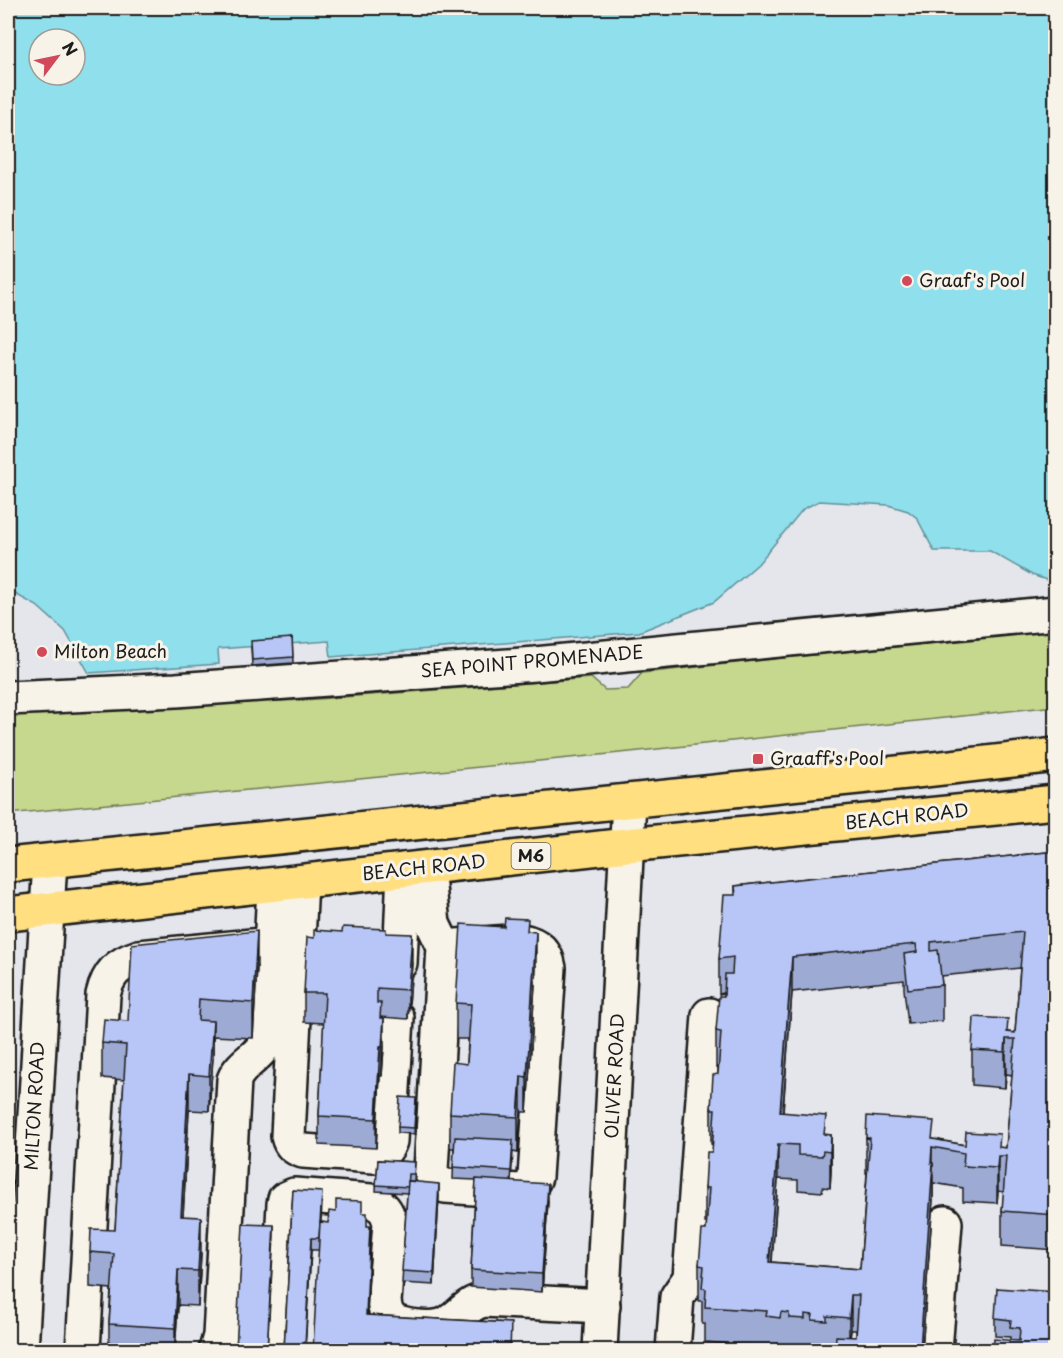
<svg xmlns="http://www.w3.org/2000/svg" width="1063" height="1358" viewBox="0 0 1063 1358" font-family="'Playpen Sans',sans-serif">
<style>
.green{fill:#c5d88d;stroke:#707a54;stroke-width:1.5}
.water{fill:#8fdfec;stroke:#619199;stroke-width:1.5;fill-rule:evenodd}
.lines{fill:none;stroke-linecap:round;stroke-linejoin:round}
.minor-casing{stroke:#1c1c1c;stroke-width:38}
.major-casing{stroke:#1c1c1c;stroke-width:38}
.minor{stroke:#f7f3e8;stroke-width:33}
.major{stroke:#ffdf80;stroke-width:33}
.wall{fill:#9daad4;stroke:#1c1c1c;stroke-width:1.5;fill-rule:evenodd}
.shaded-wall{fill:#808bad;stroke:#1c1c1c;stroke-width:1.5}
.building{fill:#b7c6f7;stroke:#1c1c1c;stroke-width:1.5;fill-rule:evenodd}
.poi-dot{fill:#d1495b;stroke:#f7f3e8;stroke-width:2}
.labels{text-anchor:middle;stroke-width:6;stroke-linejoin:round;paint-order:stroke}
.shield{fill:#f7f3e8;stroke:#5e5c59;stroke-width:1.5}
.shield-label{font-size:16px;font-weight:bold;fill:#1c1c1c}
.poi-label{font-size:18px;fill:#1c1c1c;stroke:#f7f3e8;text-anchor:start}
.street-label{font-size:18px;fill:#1c1c1c;stroke:#f7f3e8}
</style>
<rect width="100%" height="100%" fill="#e4e6ec"/>
<filter id="ink" filterUnits="userSpaceOnUse"><feTurbulence type="fractalNoise" baseFrequency=".0167" numOctaves="2"/><feDisplacementMap in="SourceGraphic" scale="12" xChannelSelector="R" yChannelSelector="G"/><feConvolveMatrix kernelMatrix="1 2 1 2 8 2 1 2 1" color-interpolation-filters="sRGB"/></filter>
<g filter="url(#ink)">
<polygon class="green" points="1055,629 1055,706 630,752 8,814 8,713 304,700 591,678 605,690 628,689 642,673"/>
<path class="water" d="M8,8H1055V583L1032,575L990,551H934L917,518L908,511L888,505L819,501L803,509L758,564L714,602L639,632L331,657L329,641L218,649L219,664L89,673L65,631L37,606L8,590ZM39,39H75V75H39Z"/>
<g class="lines">
<g class="minor-casing">
<g id="minor">
<polyline points="8,698 176,690 535,664 1056,613"/>
<path d="M427,868L433,924L444,947L431,1170C433,1179 436,1182 445,1186L519,1191C528,1189 532,1186 535,1177L549,968C546,951 538,944 522,941L444,947"/>
<path d="M301,882L288,1136C290,1145 294,1148 303,1151L374,1156C383,1153 387,1150 390,1141L397,1018"/>
<polyline points="400,963 404,870"/>
<polyline points="21,1350 50,861"/>
<path d="M83,1350L103,995C108,974 117,964 139,957L272,944"/>
<path d="M216,1350L220,1336L234,1080C241,1061 263,1057 267,1037L274,885"/>
<path d="M276,1350L284,1204L285,1199L294,1195L371,1201C383,1205 387,1211 390,1223L384,1302C385,1308 386,1314 391,1319C400,1327 429,1329 441,1326C458,1321 464,1304 484,1300L603,1306"/>
<polyline points="600,1350 629,801"/>
<polyline points="673,1350 677,1297 690,1278 709,1015"/>
<polyline points="935,1350 945,1223"/>
</g>
</g>
<g class="major-casing">
<g id="major">
<polyline points="8,865 907,772 1056,755"/>
<polyline points="8,914 627,845 1056,802"/>
</g>
</g>
<use href="#minor" class="minor"/>
<use href="#major" class="major"/>
</g>
<g class="wall">
<polygon points="292,638 293,663 252,666 251,647"/>
<path d="M1056,851V1250L1002,1246V1211L1004,1192L998,1191L997,1203L963,1201V1188L933,1183V1199L922,1350H789V1349L781,1348L780,1350H766V1347L705,1342V1324H702V1301H699V1265L706,1230L707,1223H705V1188L712,1152L713,1145L711,1144V1109L718,1074V1067H716V1031L724,996V993L719,994V959L735,895V886ZM1020,968L1015,1033L1008,1032L972,1050V1085L1005,1088L1006,1074L1012,1075L1006,1148L965,1145L934,1139L866,1138V1173H867L860,1269L772,1262L778,1179L798,1180V1190L822,1192L823,1187L830,1188L831,1171V1135H826L783,1112L792,992L904,980V989L908,1024L942,1021V985L941,976ZM851,1330H856V1337H850Z"/>
<polygon points="528,931 536,967 527,1112 521,1112 518,1153 513,1152 511,1182 548,1201 542,1292 471,1287 471,1270 476,1180 453,1179 454,1148 450,1148 450,1113 467,1064 468,1039 456,1039 456,1003"/>
<polygon points="342,932 386,933 412,963 408,1019 381,1017 384,1047 382,1076 380,1076 376,1148 319,1145 319,1116 324,1023 304,1022 304,993 314,938"/>
<polygon points="257,967 253,1038 213,1036 213,1057 209,1111 189,1110 183,1216 201,1253 198,1306 178,1305 175,1350 109,1350 109,1324 111,1289 90,1287 90,1252 115,1230 124,1080 102,1078 102,1043 128,1021"/>
<polygon points="416,1104 414,1134 398,1133 398,1127"/>
<polygon points="378,1160 415,1162 414,1181 409,1181 439,1196 434,1285 402,1283 407,1193 376,1191"/>
<path d="M293,1190L322,1204L321,1222L328,1223L336,1212L362,1213L367,1226L370,1248L367,1315L511,1323L284,1350ZM311,1250H319L314,1345H305Z"/>
<polygon points="1056,1292 1056,1350 1010,1340 1010,1337 995,1336 995,1318"/>
</g>
<g class="shaded-wall">
<polygon points="257,931 257,967 253,1038 253,1003"/>
<polygon points="536,932 536,967 527,1112 527,1077"/>
<polygon points="412,934 412,963 408,1019 408,990"/>
<polygon points="792,957 792,992 780,1147 780,1112"/>
<polygon points="384,1018 384,1047 382,1076 382,1047"/>
<polygon points="213,1021 213,1057 209,1111 209,1076"/>
<polygon points="1006,1039 1006,1074 1005,1088 1005,1052"/>
<polygon points="380,1047 380,1076 376,1148 376,1119"/>
<polygon points="189,1074 189,1110 181,1251 181,1216"/>
<polygon points="521,1076 521,1112 518,1153 518,1117"/>
<polygon points="831,1135 831,1171 830,1188 830,1152"/>
<polygon points="778,1144 778,1179 769,1297 769,1262"/>
<polygon points="932,1147 932,1182 933,1163 933,1199 922,1350 920,1350"/>
<polygon points="998,1156 998,1191 997,1203 997,1168"/>
<polygon points="439,1184 439,1196 434,1285 434,1273"/>
<polygon points="548,1184 548,1201 542,1292 542,1274"/>
<polygon points="201,1217 201,1253 198,1306 198,1271"/>
<polygon points="274,1225 274,1237 267,1350"/>
<polygon points="370,1226 370,1248 366,1337 366,1315"/>
<polygon points="311,1238 311,1250 305,1350"/>
<polygon points="178,1270 178,1305 175,1350 175,1328"/>
<polygon points="851,1295 851,1330 849,1350 849,1318"/>
</g>
<g class="building">
<polygon points="292,638 293,657 252,660 251,641"/>
<path d="M1056,851V1215L1002,1211L1006,1156H998L997,1168L963,1166L964,1153L932,1147L931,1163H933L920,1350H835L836,1336L856,1337L859,1295H851L849,1318L827,1316V1321L812,1320L813,1315L805,1314V1319L789,1318V1313L781,1312L780,1318L766,1316L767,1311L705,1307L706,1289L702,1288L704,1266L699,1265L702,1230H706L709,1188H705L707,1152H712L715,1109H711L713,1075L718,1074L721,1032L716,1031L719,996H724L725,974H732L733,957L719,959L724,895H736L735,886ZM1023,932L1015,1033L1007,1032L1008,1019L974,1017L972,1050L1005,1052L1006,1039H1015L1006,1148L999,1147L1000,1134L966,1132L965,1145L932,1139L934,1121L867,1116L866,1138H870L860,1269L769,1262L778,1144L798,1145V1155L822,1156L823,1151L830,1152L831,1135L824,1134L826,1116L780,1112L792,957L916,944L917,952L904,954L908,989L942,985L938,950L931,951V942Z"/>
<polygon points="505,918 528,919 527,931 536,932 527,1077 521,1076 518,1117 450,1113 453,1062 467,1064 471,1004 456,1003 461,924 504,927"/>
<polygon points="343,927 386,929 386,933 412,934 408,990 377,988 377,1003 381,1003 380,1018 384,1018 382,1047 380,1047 376,1119 319,1116 325,993 304,993 307,937 314,938 314,930 342,932"/>
<polygon points="257,931 253,1003 199,999 198,1020 213,1021 209,1076 189,1074 181,1216 201,1217 198,1271 178,1270 175,1328 109,1324 114,1254 90,1252 91,1229 115,1230 126,1045 102,1043 104,1019 128,1021 132,944"/>
<polygon points="400,1097 416,1098 414,1128 398,1127"/>
<polygon points="455,1137 513,1140 511,1171 453,1167"/>
<polygon points="378,1160 415,1162 414,1174 409,1174 408,1187 376,1185"/>
<polygon points="476,1179 548,1184 542,1274 471,1270"/>
<polygon points="408,1181 439,1184 434,1273 402,1271"/>
<polygon points="293,1190 322,1192 319,1238 311,1238 305,1345 314,1345 313,1350 284,1350"/>
<polygon points="336,1200 362,1201 362,1213 367,1213 367,1226 370,1226 366,1315 511,1323 510,1350 313,1350 320,1222 328,1223 329,1211 336,1212"/>
<polygon points="243,1224 274,1225 267,1350 236,1350"/>
<polygon points="997,1288 1056,1292 1056,1350 993,1350 994,1339 1019,1341 1020,1328 1010,1327 1011,1320 995,1318"/>
</g>
</g>
<g class="poi-dot">
<circle cx="907" cy="281" r="6"/>
<circle cx="42" cy="652" r="6"/>
<rect x="752" y="753" width="12" height="12" rx="3"/>
</g>
<g class="labels">
<rect class="shield" x="511.5" y="843" width="39" height="26" rx="4.5"/>
<g class="shield-label">
<text x="531" y="862">M6</text>
</g>
<g class="poi-label">
<text x="919" y="287">Graaf's Pool</text>
<text x="54" y="658">Milton Beach</text>
<text x="770" y="765">Graaff's Pool</text>
</g>
<g class="street-label">
<text transform="translate(532 662) rotate(-5)" y="6">SEA POINT PROMENADE</text>
<text transform="translate(907 817) rotate(-6)" y="6">BEACH ROAD</text>
<text transform="translate(424 868) rotate(-6)" y="6">BEACH ROAD</text>
<text transform="translate(615 1076) rotate(-87)" y="6">OLIVER ROAD</text>
<text transform="translate(35 1106) rotate(-87)" y="6">MILTON ROAD</text>
</g>
</g>
<rect width="1063" height="1358" fill="none" stroke="#f7f3e8" stroke-width="30"/>
<rect x="15" y="15" width="1033" height="1328" fill="none" stroke="#1c1c1c" stroke-width="2" filter="url(#ink)"/>
<g transform="translate(57 57) rotate(58)"><circle r="28" fill="#f7f3e8" stroke="#9f9d96" stroke-width="1.5"/>
<path d="M0-4.5L10 22L0 15L-10 22Z" fill="#d1495b"/>
<text y="-9" font-size="16" font-weight="bold" text-anchor="middle" fill="#1c1c1c">N</text>
</g>
</svg>
